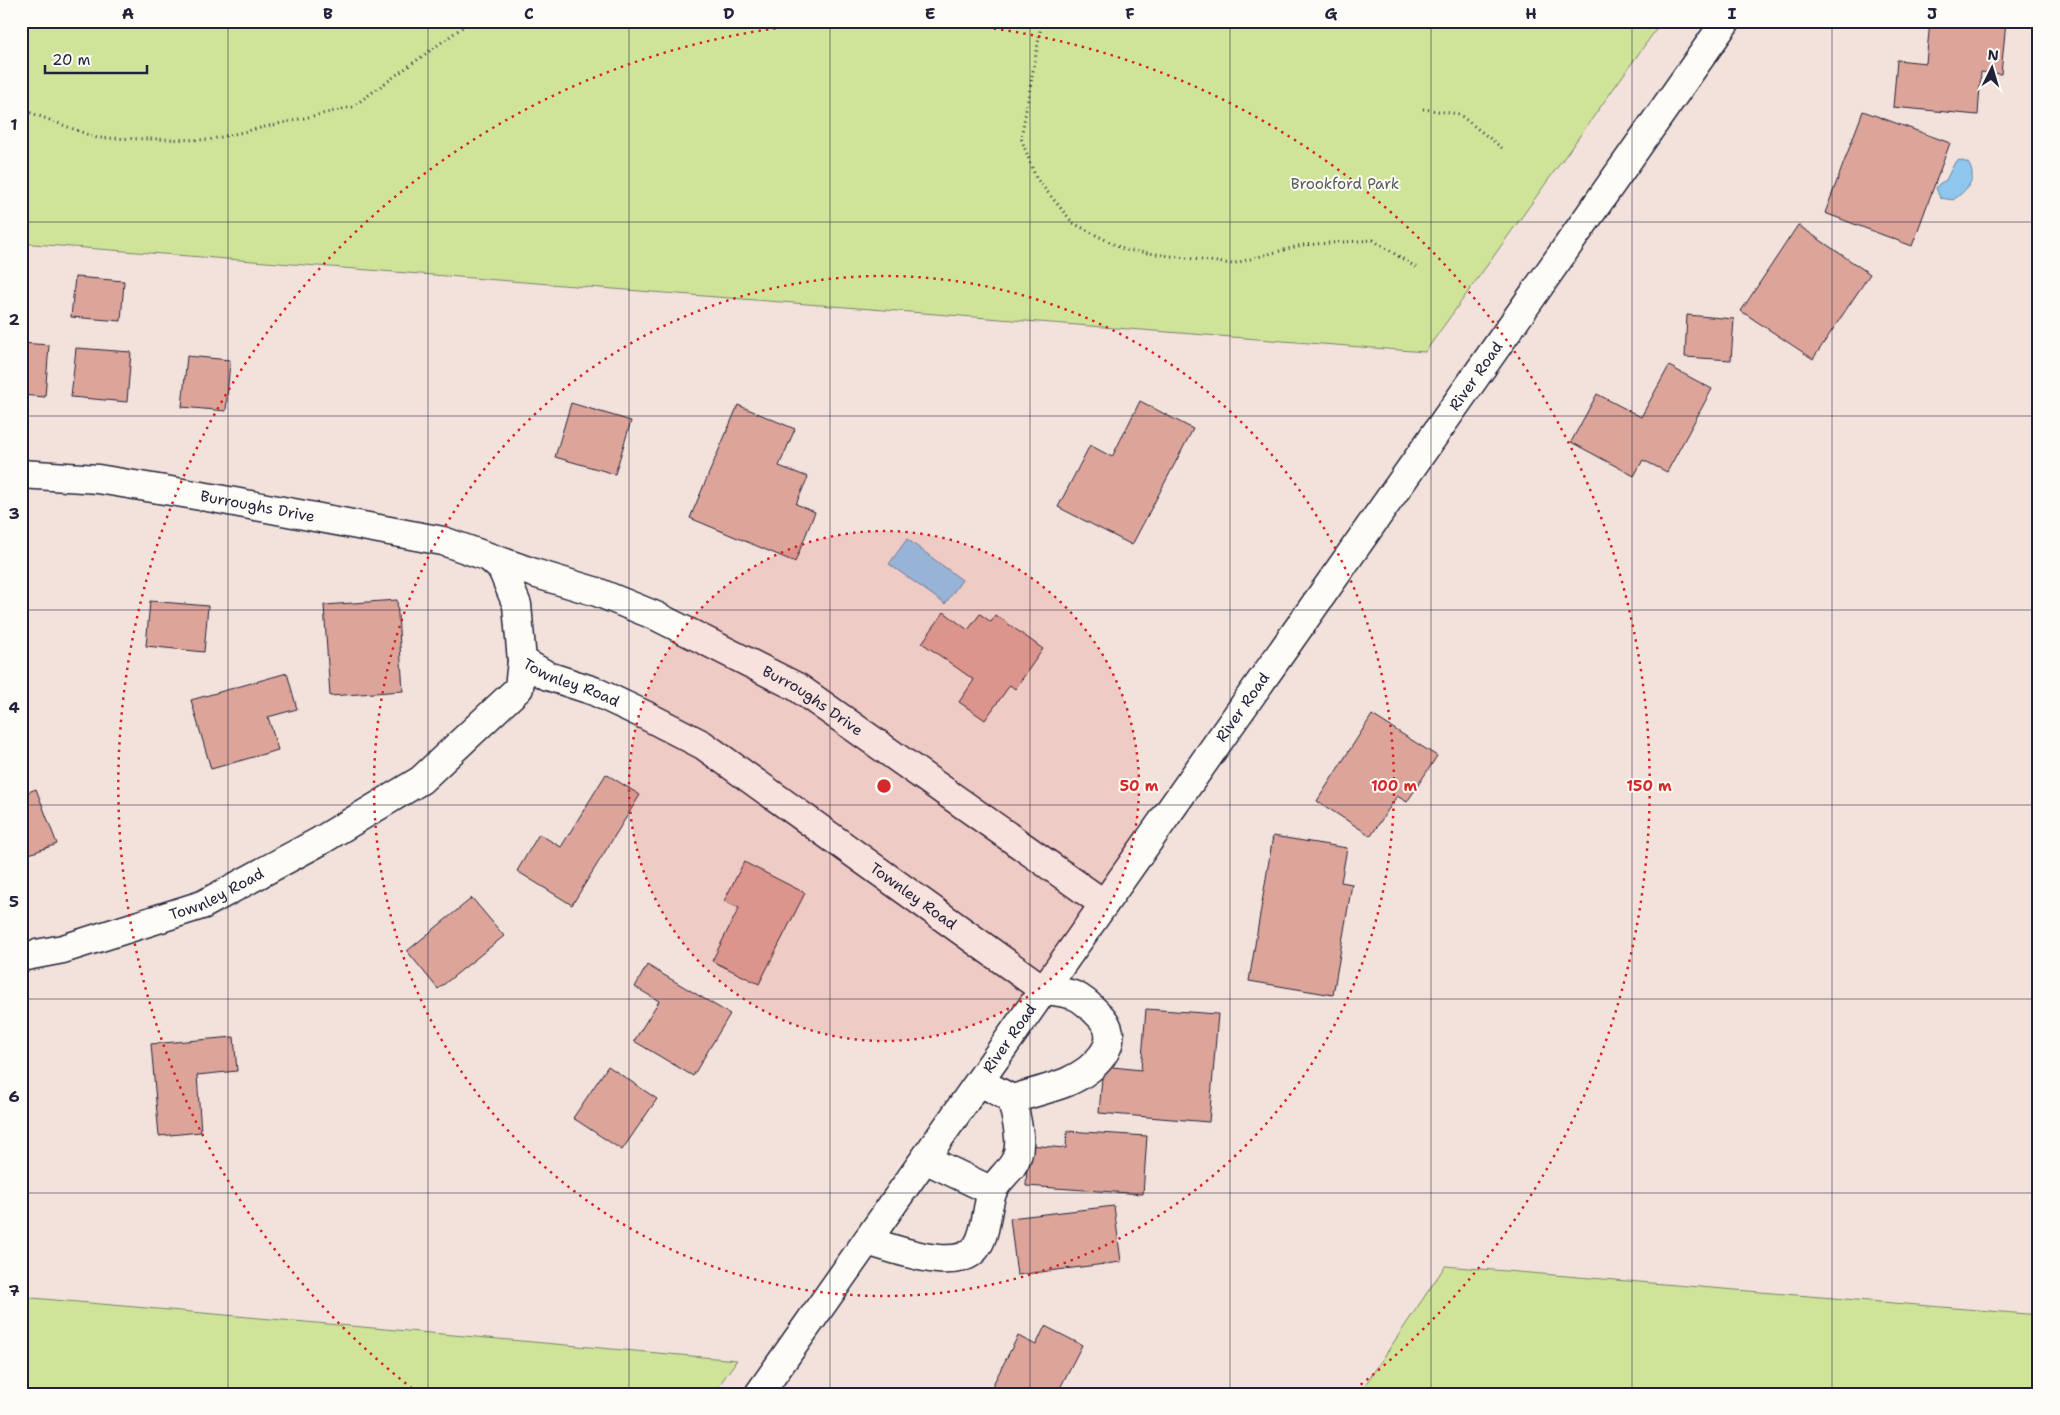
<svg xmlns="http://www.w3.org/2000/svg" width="2060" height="1415" viewBox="0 0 2060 1415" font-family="'Shantell Sans',sans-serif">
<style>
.green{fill:#cfe499;stroke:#78836a}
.water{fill:#8fc6ee;stroke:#6384a6}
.building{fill:#dda49a;stroke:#22223b}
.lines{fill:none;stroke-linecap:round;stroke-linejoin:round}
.minor-casing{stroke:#22223b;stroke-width:31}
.path{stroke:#22223b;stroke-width:3;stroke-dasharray:1 4;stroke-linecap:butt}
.minor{stroke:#fdfcf7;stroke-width:28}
.grid{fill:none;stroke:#22223b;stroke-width:1;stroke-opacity:0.55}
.ring{fill:none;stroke:#d62828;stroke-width:2.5;stroke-dasharray:2.5 5}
.labels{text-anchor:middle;stroke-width:4;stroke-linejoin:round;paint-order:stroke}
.park-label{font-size:15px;fill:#565c57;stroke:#fdfcf7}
.street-label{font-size:15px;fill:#22223b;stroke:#fdfcf7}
.centre{fill:#d62828;stroke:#fdfcf7;stroke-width:2.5}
.ring-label{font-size:15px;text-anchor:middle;font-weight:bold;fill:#d62828;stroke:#fdfcf7;stroke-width:4;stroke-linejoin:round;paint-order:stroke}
.neatline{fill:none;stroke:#22223b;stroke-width:2}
.grid-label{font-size:16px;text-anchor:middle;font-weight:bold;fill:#22223b}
</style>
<rect width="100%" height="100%" fill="#f3e2db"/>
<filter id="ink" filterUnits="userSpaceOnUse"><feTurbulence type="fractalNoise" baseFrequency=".02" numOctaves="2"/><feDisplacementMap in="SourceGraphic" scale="10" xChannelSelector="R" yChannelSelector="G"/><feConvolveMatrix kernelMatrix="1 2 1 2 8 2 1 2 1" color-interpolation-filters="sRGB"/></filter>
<g filter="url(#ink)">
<g class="green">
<polygon points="21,21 1662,21 1425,352 21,243"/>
<polygon points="1445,1266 2039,1315 2039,1365 2032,1394 1359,1394"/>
<polygon points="21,1297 737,1360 713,1394 21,1394"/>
</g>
<g class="water">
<path d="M1960,160L1968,163C1979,179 1966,191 1953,200L1940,198L1936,188L1939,184L1946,180L1955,162Z"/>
<polygon points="907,539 962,580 945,604 889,564"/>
</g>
<g class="building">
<polygon points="1930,21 2006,21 2001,74 1981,72 1978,115 1893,107 1897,60 1926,63"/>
<polygon points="1863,111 1950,143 1912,246 1825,213"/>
<polygon points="1798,225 1870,274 1813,359 1741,311"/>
<polygon points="75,277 124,281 121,321 71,317"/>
<polygon points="1687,315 1734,319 1731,360 1685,357"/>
<polygon points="21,343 49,345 45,397 21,395"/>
<polygon points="76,348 131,352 127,402 71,397"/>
<polygon points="187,356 230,360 226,411 182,407"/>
<polygon points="1669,366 1712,389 1667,472 1643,460 1634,476 1571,442 1597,394 1641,417"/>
<polygon points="1140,401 1193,429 1132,545 1058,507 1090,445 1112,457"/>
<polygon points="571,403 631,421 615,474 555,457"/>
<polygon points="738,405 795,429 779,466 808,477 796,504 815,512 795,562 690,518"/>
<polygon points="397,600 403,691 330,696 324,605"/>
<polygon points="150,601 208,606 204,652 146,646"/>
<polygon points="944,612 968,630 980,614 991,622 996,615 1043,649 1015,689 1010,685 985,720 959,702 974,680 922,643"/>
<polygon points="287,673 297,709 268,717 278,750 211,769 191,700"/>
<polygon points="1372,715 1437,756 1407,802 1397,796 1371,836 1317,801"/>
<polygon points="606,774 640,795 572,905 517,871 539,834 561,847"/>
<polygon points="36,789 57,844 21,857 21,795"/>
<polygon points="1273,836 1347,848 1341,882 1352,884 1333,995 1249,981"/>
<polygon points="744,862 805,893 759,984 712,961 739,908 724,901"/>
<polygon points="472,898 504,936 438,989 407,951"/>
<polygon points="647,965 730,1014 693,1076 634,1041 659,1001 635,987"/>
<polygon points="1146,1009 1218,1014 1209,1122 1099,1113 1103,1066 1141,1070"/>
<polygon points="234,1037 237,1071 197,1075 201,1132 159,1136 151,1044"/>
<polygon points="608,1066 657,1099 622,1150 573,1118"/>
<polygon points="1067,1131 1147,1136 1143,1194 1026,1186 1028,1145 1066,1148"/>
<polygon points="1114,1206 1121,1262 1017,1275 1010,1218"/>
<polygon points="1045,1326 1082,1345 1057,1394 988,1394 1018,1336 1036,1345"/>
</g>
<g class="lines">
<g class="minor-casing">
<g id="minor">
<path id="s1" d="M21,474L98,479L213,498L443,541L537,574L597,592L656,616L797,687L1104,904"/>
<path id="s2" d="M522,661L548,676L594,691L645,715L703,745L1044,990C1074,993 1079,994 1100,1016C1126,1043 1092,1071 1067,1082C1049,1089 1030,1094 1012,1099L980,1082"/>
<path id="s3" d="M21,957L63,949L202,905L320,841L421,780L519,688L522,661L517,605L502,569L490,558"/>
<polyline points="925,1159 992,1191"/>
<path d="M867,1241C893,1248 960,1276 978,1245C987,1230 986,1209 992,1193C995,1183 1006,1174 1012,1166C1026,1147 1016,1120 1012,1099"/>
<path id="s4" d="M759,1394L1726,21"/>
</g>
</g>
<g class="path">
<polyline points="1042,21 1021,138 1036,178 1073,223 1125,250 1232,264 1302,245 1373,240 1417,268"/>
<polyline points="21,109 97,138 208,140 352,107 471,21"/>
<polyline points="1423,109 1459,114 1502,148"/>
</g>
<use href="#minor" class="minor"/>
</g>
</g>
<path class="grid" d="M228,21V1394M428,21V1394M629,21V1394M830,21V1394M1030,21V1394M1230,21V1394M1431,21V1394M1632,21V1394M1832,21V1394M21,222H2039M21,416H2039M21,610H2039M21,805H2039M21,999H2039M21,1193H2039"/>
<circle cx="884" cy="786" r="255" fill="#d62828" fill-opacity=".12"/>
<g class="ring">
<circle cx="884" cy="786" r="255"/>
<circle cx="884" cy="786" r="510"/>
<path d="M418 1393A765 765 0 0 1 864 21M904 21A765 765 0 0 1 1350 1393"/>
</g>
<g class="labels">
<g class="park-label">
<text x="1345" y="189">Brookford Park</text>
</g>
<g class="street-label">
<text dy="5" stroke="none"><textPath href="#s4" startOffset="1245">River Road</textPath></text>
<text dy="5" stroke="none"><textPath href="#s1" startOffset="239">Burroughs Drive</textPath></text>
<text dy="5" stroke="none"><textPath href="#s2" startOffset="54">Townley Road</textPath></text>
<text dy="5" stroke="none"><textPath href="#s1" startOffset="832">Burroughs Drive</textPath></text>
<text dy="5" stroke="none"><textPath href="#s4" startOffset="840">River Road</textPath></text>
<text dy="5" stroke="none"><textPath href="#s3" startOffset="206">Townley Road</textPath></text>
<text dy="5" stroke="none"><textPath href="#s2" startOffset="459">Townley Road</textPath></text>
<text dy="5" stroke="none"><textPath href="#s4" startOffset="435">River Road</textPath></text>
</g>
</g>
<circle cx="884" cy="786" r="8" class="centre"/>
<g class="ring-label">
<text x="1139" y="791">50 m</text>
<text x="1394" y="791">100 m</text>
<text x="1649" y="791">150 m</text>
</g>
<rect width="2060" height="1415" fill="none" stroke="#fdfcf7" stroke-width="55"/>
<g transform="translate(1992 68) rotate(5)" stroke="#fdfcf7" stroke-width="4" paint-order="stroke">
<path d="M0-4L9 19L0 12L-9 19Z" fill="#22223b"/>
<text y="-8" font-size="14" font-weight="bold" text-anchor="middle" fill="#22223b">N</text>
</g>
<path d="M45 65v8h102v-8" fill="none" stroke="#22223b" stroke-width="2.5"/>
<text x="52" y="65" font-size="15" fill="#22223b" stroke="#fdfcf7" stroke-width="4" paint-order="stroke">20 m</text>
<rect x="28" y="28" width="2004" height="1360" class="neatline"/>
<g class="grid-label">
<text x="128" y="19">A</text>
<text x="328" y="19">B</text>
<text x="529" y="19">C</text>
<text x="729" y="19">D</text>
<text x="930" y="19">E</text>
<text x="1130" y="19">F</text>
<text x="1331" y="19">G</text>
<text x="1531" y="19">H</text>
<text x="1732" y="19">I</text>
<text x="1932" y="19">J</text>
<text x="14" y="130">1</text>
<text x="14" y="325">2</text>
<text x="14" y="519">3</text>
<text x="14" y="713">4</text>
<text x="14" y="907">5</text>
<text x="14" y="1102">6</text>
<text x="14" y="1296">7</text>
</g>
</svg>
